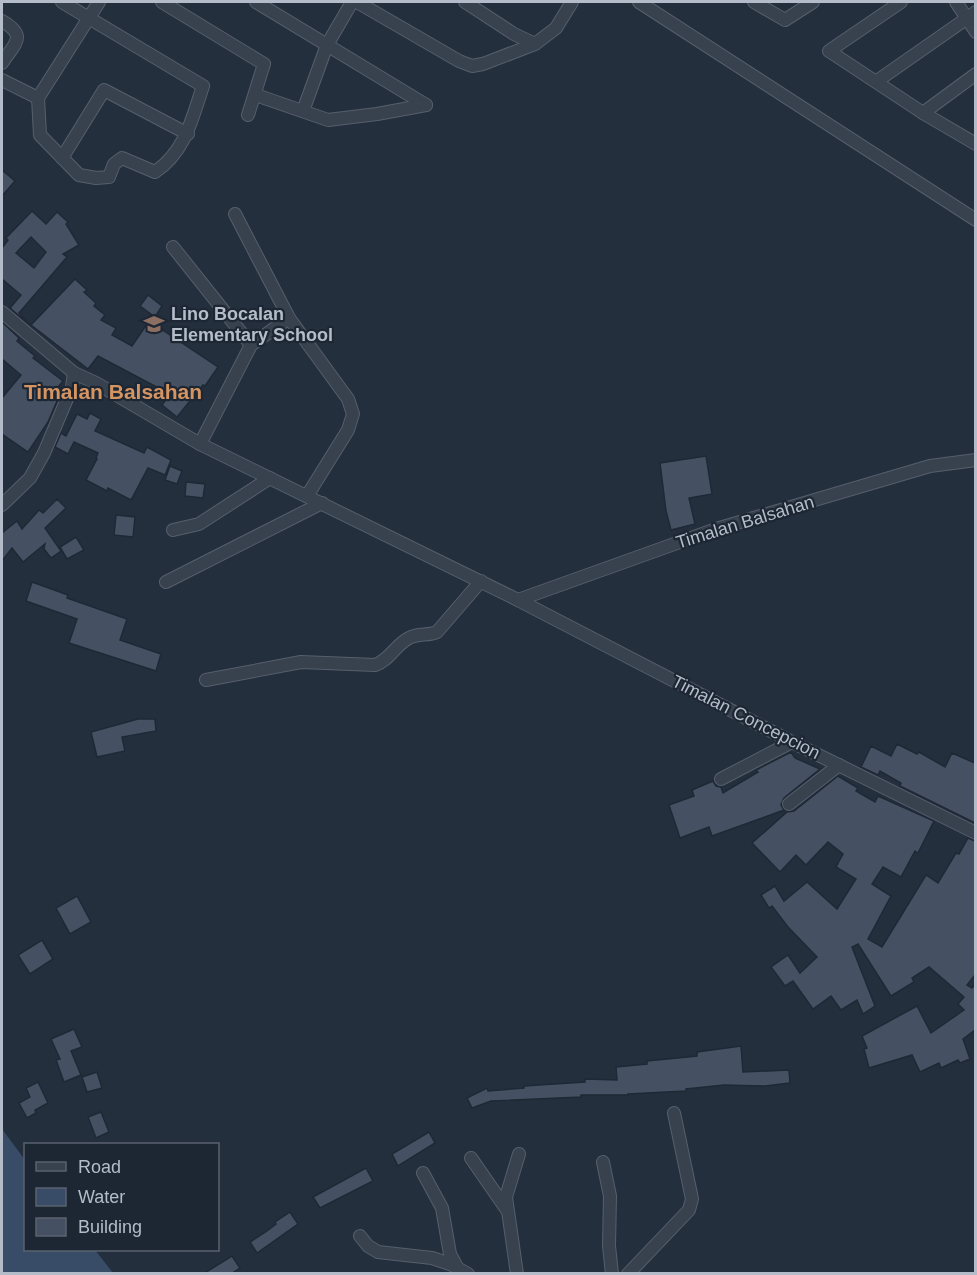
<svg xmlns="http://www.w3.org/2000/svg" width="977" height="1275" viewBox="0 0 977 1275" font-family="Arial,sans-serif">
<style>
.water{fill:#394c67}
.building{fill:#455162;stroke:#1f2835;stroke-width:1.5;fill-rule:evenodd}
.lines{fill:none;stroke-linecap:round;stroke-linejoin:round}
.street-casing{stroke:#565f6c;stroke-width:14}
.street{stroke:#38414e;stroke-width:12}
.labels{text-anchor:middle;stroke-width:4.5;stroke-linejoin:round;paint-order:stroke}
.poi-label{font-size:18px;font-weight:bold;fill:#b4bcc9;stroke:#1d2633;text-anchor:start}
.street-label{font-size:18px;fill:#b4bcc9;stroke:#1d2633}
.quarter-label{font-size:21px;font-weight:bold;fill:#d59563;stroke:#1d2633}
</style>
<rect width="100%" height="100%" fill="#242f3e"/>
<polygon class="water" points="2,1129 25,1160 26,1250 95,1250 113,1273 2,1273"/>
<g class="building">
<polygon points="2,170 15,181 2,196"/>
<path d="M32,211L46,224L57,212L68,222L66,224L79,245L63,254L67,257L19,313L30,325L10,308L21,295L2,279V248L8,240L6,238ZM31,237L46,252L34,268L16,253Z"/>
<polygon points="75,279 87,290 84,292 96,303 94,306 105,315 101,320 116,328 112,335 132,346 149,321 218,367 205,386 203,385 177,417 162,405 170,394 98,356 88,369 31,325"/>
<polygon points="148,295 162,306 155,317 140,306"/>
<polygon points="2,322 19,338 17,341 35,356 33,358 63,381 51,396 57,401 48,422 28,452 2,434 2,398 21,375 2,359"/>
<polygon points="90,413 101,419 95,431 144,453 147,447 171,460 165,475 148,468 131,500 108,488 107,491 86,480 97,459 96,458 98,453 74,442 68,454 55,447 61,433 66,436 77,414 87,419"/>
<polygon points="706,456 712,494 689,498 695,524 671,530 666,511 660,463"/>
<polygon points="170,466 182,471 177,484 165,480"/>
<polygon points="186,482 205,484 203,498 185,496"/>
<polygon points="57,499 66,508 45,528 61,551 51,558 44,549 45,544 23,562 12,548 2,561 2,533 17,521 22,529 39,510 43,513"/>
<polygon points="116,515 135,517 133,537 114,535"/>
<polygon points="76,537 84,550 67,559 60,547"/>
<polygon points="32,582 68,595 67,598 127,619 120,640 161,654 156,671 69,643 77,619 26,601"/>
<polygon points="138,719 155,719 156,731 122,737 125,751 97,757 91,732"/>
<polygon points="897,744 917,754 919,752 945,767 952,753 975,763 975,823 900,786 901,783 880,771 878,775 861,767 871,746 891,756"/>
<polygon points="791,752 795,758 820,769 784,798 781,805 784,810 712,836 709,827 680,838 669,805 694,796 692,790 713,781 716,786 721,787 723,793 758,772 756,770"/>
<polygon points="838,776 858,788 856,791 875,802 878,796 934,821 918,853 915,851 901,877 883,867 872,884 891,896 868,939 882,947 926,875 938,883 956,853 959,854 968,838 975,841 975,975 967,985 972,988 975,984 975,1030 963,1039 970,1059 960,1063 958,1060 941,1068 939,1063 920,1072 912,1055 869,1068 864,1049 867,1048 862,1036 917,1006 931,1033 964,1010 958,1004 964,997 929,967 912,978 914,982 891,996 858,944 852,947 875,1006 863,1014 857,1000 841,1010 831,996 813,1009 793,981 785,986 771,967 788,955 800,973 817,957 788,927 772,906 769,908 761,895 775,886 784,901 807,882 837,909 856,879 836,867 843,854 828,842 806,865 796,855 780,872 752,843 787,812 794,811"/>
<polygon points="77,896 91,922 70,934 56,908"/>
<polygon points="42,940 53,959 30,974 18,955"/>
<polygon points="74,1029 82,1047 71,1051 81,1075 64,1082 56,1060 60,1059 51,1039"/>
<polygon points="741,1046 743,1072 789,1070 790,1083 765,1086 724,1085 686,1089 686,1091 628,1094 628,1095 581,1095 581,1097 491,1101 472,1108 467,1098 487,1088 488,1091 524,1088 524,1086 585,1082 585,1079 617,1080 616,1067 647,1064 647,1061 697,1056 697,1052"/>
<polygon points="97,1072 102,1088 87,1092 82,1077"/>
<polygon points="38,1082 48,1103 35,1110 36,1113 27,1118 19,1103 30,1097 26,1088"/>
<polygon points="101,1112 109,1132 96,1138 88,1117"/>
<polygon points="429,1132 435,1143 398,1166 392,1154"/>
<polygon points="366,1168 373,1181 320,1208 313,1197"/>
<polygon points="290,1212 298,1224 257,1253 250,1242 267,1231 276,1224 275,1222"/>
<polygon points="232,1256 240,1268 231,1274 203,1274"/>
</g>
<g class="lines">
<g class="street-casing">
<g id="street">
<path d="M62,2L203,86C192,119 185,152 155,172L122,158L114,164L109,177L96,178L79,175L40,135L38,98L99,2"/>
<polyline points="162,2 264,64 248,115"/>
<polyline points="256,2 426,105"/>
<polyline points="357,2 459,61 472,66 483,64 535,44 556,28 572,2"/>
<polyline points="465,2 514,34 535,44"/>
<polyline points="639,2 976,220"/>
<polyline points="754,2 785,20 813,2"/>
<polyline points="901,2 829,51 923,113 976,144"/>
<polyline points="956,2 976,32"/>
<path d="M2,21C28,36 15,43 2,63"/>
<polyline points="2,80 38,98"/>
<polyline points="877,81 976,12"/>
<polyline points="256,95 328,120 377,114 426,105"/>
<polyline points="303,111 327,45 352,2"/>
<polyline points="923,113 976,74"/>
<polyline points="62,158 104,90 188,134"/>
<polyline points="235,214 289,318 348,399 353,414 348,430 307,496"/>
<polyline points="173,247 251,345"/>
<polyline points="2,312 74,373 96,383 200,444 518,600 792,742 976,833"/>
<polyline points="200,444 251,345 289,318"/>
<polyline points="2,505 30,478 44,453 72,387 74,373"/>
<polyline points="173,530 199,524 270,478"/>
<polyline points="166,582 322,503"/>
<polyline points="518,600 716,529 930,466 976,460"/>
<path d="M206,680L301,662L375,665C390,660 395,645 409,638C418,633 428,636 437,632L481,581"/>
<polyline points="721,779 792,742"/>
<polyline points="789,804 839,765"/>
<polyline points="471,1158 507,1210"/>
<polyline points="603,1162 610,1196 609,1246 612,1274"/>
<polyline points="423,1173 442,1208 450,1254 458,1269"/>
<polyline points="360,1236 368,1246 378,1252 432,1258 450,1264 468,1274"/>
<polyline points="517,1274 506,1197 519,1154"/>
<polyline points="628,1274 689,1210 692,1199 674,1113"/>
</g>
</g>
<use href="#street" class="street"/>
</g>
<defs>
<g id="school-bare" transform="scale(1.62)"><path d="M0-5L7-2L0 1L-7-2ZM-4 1L0 2.5L4 1V4Q0 6-4 4Z" fill="#8d6e63" stroke="#1d2633" stroke-width="2.5" paint-order="stroke"/></g>
</defs>
<g fill-rule="evenodd">
<use href="#school-bare" x="154" y="324"/>
</g>
<g class="labels">
<g class="poi-label">
<text x="171" y="320">Lino Bocalan<tspan x="171" dy="21">Elementary School</tspan></text>
</g>
<g class="street-label">
<text transform="translate(745 522) rotate(-17)" y="6">Timalan Balsahan</text>
<text transform="translate(746 717) rotate(27)" y="6">Timalan Concepcion</text>
</g>
<g class="quarter-label">
<text x="113" y="399">Timalan Balsahan</text>
</g>
</g>
<rect width="977" height="1275" fill="none" stroke="#b4bcc9" stroke-width="6"/>
<rect x="24" y="1143" width="195" height="108" fill="#1d2633" stroke="#59626f" stroke-width="1.5"/>
<rect x="36" y="1162" width="30" height="9" fill="#38414e" stroke="#59626f" stroke-width="1.5"/>
<text x="78" y="1173" font-size="18" fill="#b4bcc9">Road</text>
<rect x="36" y="1188" width="30" height="18" fill="#394c67" stroke="#59626f" stroke-width="1.5"/>
<text x="78" y="1203" font-size="18" fill="#b4bcc9">Water</text>
<rect x="36" y="1218" width="30" height="18" fill="#455162" stroke="#59626f" stroke-width="1.5"/>
<text x="78" y="1233" font-size="18" fill="#b4bcc9">Building</text>
</svg>
